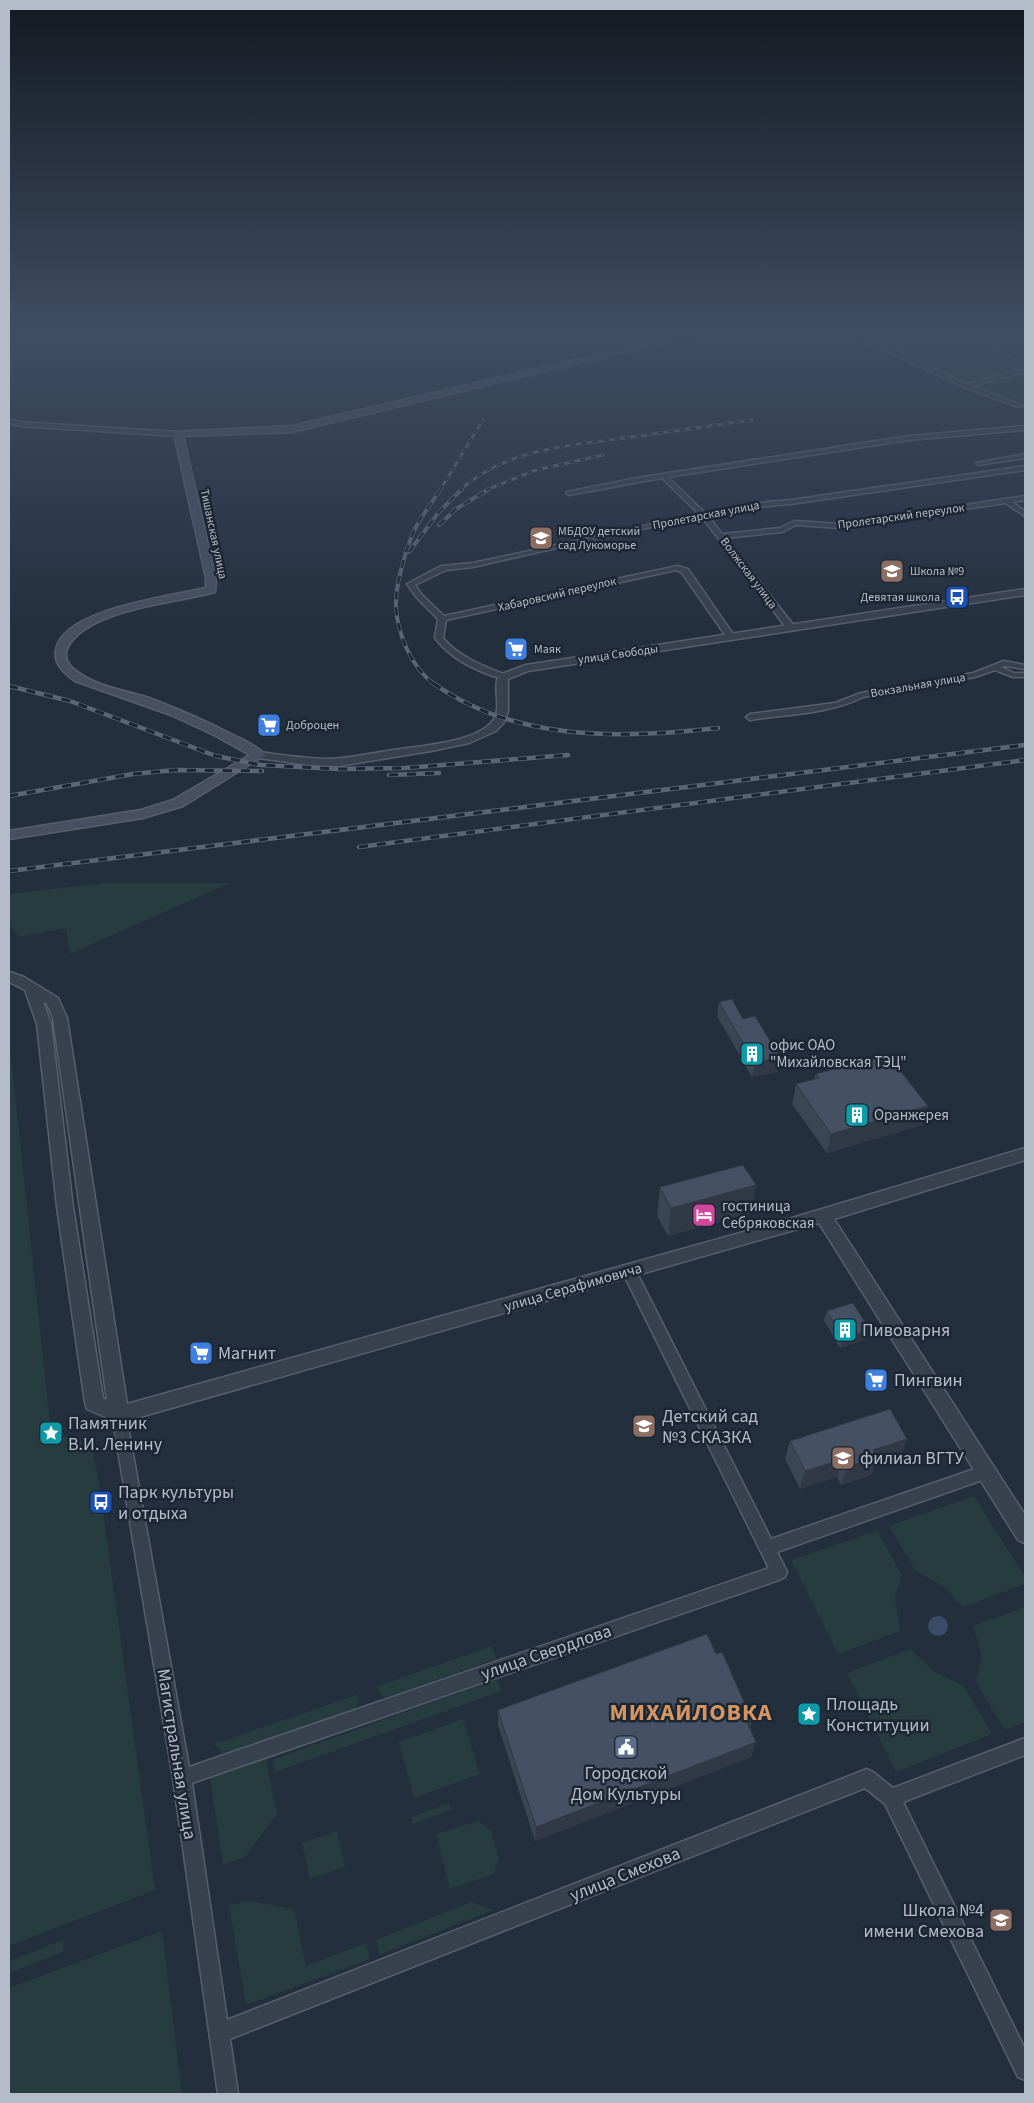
<svg xmlns="http://www.w3.org/2000/svg" width="1034" height="2103" viewBox="0 0 1034 2103" font-family="'Source Sans 3',sans-serif">
<style>
.green{fill:#263c3f}
.water{fill:#394c67}
.lines{fill:none;stroke-linecap:round;stroke-linejoin:round}
.minor-casing{stroke:#565f6c;stroke-width:3}
.tertiary-casing{stroke:#565f6c;stroke-width:3}
.secondary-casing{stroke:#565f6c;stroke-width:3}
.minor{fill:#38414e;fill-rule:evenodd}
.tertiary{fill:#38414e;fill-rule:evenodd}
.secondary{fill:#465061;fill-rule:evenodd}
.rail-far2-casing{stroke:#5a6575;stroke-width:3}
.rail-far1-casing{stroke:#5a6575;stroke-width:4}
.rail-casing{stroke:#5a6575;stroke-width:4.5}
.rail-far2{stroke:#1d2633;stroke-width:2;stroke-dasharray:5.5;stroke-linecap:butt}
.rail-far1{stroke:#1d2633;stroke-width:2.5;stroke-dasharray:8;stroke-linecap:butt}
.rail{stroke:#1d2633;stroke-width:3;stroke-dasharray:9;stroke-linecap:butt}
.wall{fill:#3b4654}
.shaded-wall{fill:#303945}
.building{fill:#455162;stroke:#303945}
.labels{text-anchor:middle;stroke-width:5;stroke-linejoin:round;paint-order:stroke}
.far-street-label{font-size:12px;fill:#b4bcc9;stroke:#1d2633}
.far-poi-label{font-size:12px;fill:#b4bcc9;stroke:#1d2633;text-anchor:start}
.poi-label{font-size:15px;fill:#b4bcc9;stroke:#1d2633;text-anchor:start}
.street-label{font-size:15px;fill:#b4bcc9;stroke:#1d2633}
.near-poi-label{font-size:18px;fill:#b4bcc9;stroke:#1d2633;text-anchor:start}
.near-street-label{font-size:18px;fill:#b4bcc9;stroke:#1d2633}
.near-district-label{font-size:24px;font-weight:bold;letter-spacing:1px;fill:#d59563;stroke:#1d2633}
</style>
<rect width="100%" height="100%" fill="#242f3e"/>
<g class="green">
<polygon points="857,334 965,334 1025,361 1025,405 966,383"/>
<polygon points="106,883 230,883 70,954 66,928 18,937 9,922 9,894"/>
<polygon points="9,1037 51,1433 91,1444 99,1482 155,1890 9,1946"/>
<polygon points="974,1496 1025,1577 1025,1584 963,1607 943,1586 916,1571 889,1526"/>
<polygon points="877,1531 902,1575 895,1598 900,1631 838,1654 791,1560"/>
<polygon points="1025,1607 1025,1722 1005,1730 976,1682 982,1656 973,1626"/>
<polygon points="492,1646 496,1659 384,1698 375,1687"/>
<polygon points="910,1649 935,1672 964,1686 992,1734 896,1772 847,1673"/>
<polygon points="497,1679 502,1691 275,1772 272,1760"/>
<polygon points="359,1694 355,1709 225,1755 214,1744"/>
<polygon points="463,1719 480,1774 414,1798 399,1742"/>
<polygon points="266,1759 277,1814 245,1857 223,1865 210,1778"/>
<polygon points="449,1803 451,1810 413,1824 411,1817"/>
<polygon points="478,1821 491,1830 499,1859 494,1874 450,1889 436,1834"/>
<polygon points="337,1831 345,1867 310,1879 302,1843"/>
<polygon points="248,1901 294,1909 306,1966 366,1943 370,1959 246,2005 229,1906"/>
<polygon points="471,1902 493,1910 379,1955 376,1940"/>
<polygon points="162,1931 182,2094 9,2094 9,1988"/>
<polygon points="63,1940 64,1952 9,1973 9,1961"/>
</g>
<circle class="water" cx="938" cy="1626" r="10"/>
<g class="lines">
<g class="minor-casing">
<g id="minor">
<polygon points="851,334 858,334 967,384 1025,368 1025,372 972,386 1023,406 1018,407 964,387"/>
<polygon points="966,334 973,334 1025,359 1025,363"/>
<polygon points="9,419 20,422 178,432 181,434 178,436 20,426 9,423"/>
<path d="M1025,426V430L909,440L668,477L705,513L767,502L791,500L1025,466V470L791,504L767,506L708,516L722,534L780,528L795,521L840,524L1025,496V500L1012,502L1025,511V516L1005,503L840,528L796,525L782,532L725,538L794,626V630H788L702,517L631,531L473,567L446,570L415,585L422,595L444,616L677,566L688,569L735,637L734,639H728L682,573L676,570L446,620L443,638C459,657 483,666 506,675V679H503C478,672 451,659 435,638L438,619L417,598L407,584L441,566L473,563L699,514L662,478L569,495L566,493L567,492L637,478L909,436Z"/>
<polygon points="1025,454 1025,458 979,465 976,463"/>
<path d="M1004,661L1025,665V669L1005,666L1001,667L1014,673H1025V677H1013L995,670L975,677L863,697C830,714 787,714 750,720L746,717L750,714L835,703L861,693L973,673Z"/>
<polygon points="629,1266 634,1267 771,1539 986,1465 991,1467 993,1472 991,1477 777,1552 787,1572 785,1577 779,1580 192,1783 227,2020 867,1769 873,1772 893,1788 1025,1738 1025,1755 903,1802 1025,2049 1025,2080 1018,2077 885,1804 865,1788 230,2039 238,2094 218,2094 173,1778 112,1415 114,1411 119,1409 124,1411 126,1415 189,1767 769,1568 622,1271 624,1267"/>
</g>
</g>
<g class="tertiary-casing">
<g id="tertiary">
<path d="M1025,589V595L528,671L508,679V711L505,721L496,731L469,743L431,751L339,766L309,765L259,758L253,755L259,752C283,755 307,759 331,759C350,758 368,754 387,751C414,746 478,744 494,719C502,706 492,688 499,675L526,665Z"/>
<path d="M9,972L24,977L58,998L67,1018L127,1404L772,1224L1025,1148V1160L834,1219L1025,1515V1543L1018,1540L819,1223L119,1423L87,1409L85,1403L57,1207L37,1024L25,990L9,982ZM43,1002L47,1004L53,1018L107,1400L103,1398L73,1207L51,1024Z"/>
</g>
</g>
<g class="secondary-casing">
<path id="secondary" d="M685,334H699L292,432L183,436L216,578L215,592C177,602 136,605 100,621C83,628 50,651 75,670C95,687 125,690 149,698C178,709 206,721 233,735C243,740 258,746 265,755L183,806L143,818L9,839V831L141,810L173,800L250,755L214,735L171,715L75,681C65,674 53,664 56,650C62,609 172,596 206,588V578L174,434L175,432L292,426Z"/>
</g>
<use href="#minor" class="minor"/>
<use href="#tertiary" class="tertiary"/>
<use href="#secondary" class="secondary"/>
<g class="rail-far2-casing">
<g id="rail-far2">
<polyline points="440,490 483,420"/>
<path d="M460,490C506,448 573,445 632,437C672,431 712,426 752,420"/>
<polyline points="486,490 536,470 603,455"/>
</g>
</g>
<g class="rail-far1-casing">
<g id="rail-far1">
<polyline points="439,525 456,509 489,489"/>
<polyline points="409,552 439,512 462,489"/>
<path d="M434,684C412,668 397,634 396,606C395,588 404,556 411,538C417,521 431,504 441,489"/>
</g>
</g>
<g class="rail-casing">
<g id="rail">
<path d="M433,683C515,742 622,739 718,728"/>
<polyline points="9,686 70,701 216,756 261,765 340,769 405,768 568,755"/>
<polyline points="389,775 439,773"/>
<polyline points="9,796 133,774 175,770 262,771"/>
<polyline points="359,847 1025,760"/>
<polyline points="9,871 1025,745"/>
</g>
</g>
<use href="#rail-far2" class="rail-far2"/>
<use href="#rail-far1" class="rail-far1"/>
<use href="#rail" class="rail"/>
</g>
<g class="wall">
<polygon points="719,1002 743,1019 777,1072 752,1077 717,1016"/>
<polygon points="816,1074 928,1106 922,1125 827,1153 792,1104 796,1084 814,1079"/>
<polygon points="756,1185 750,1213 668,1236 657,1216 660,1187"/>
<polygon points="827,1311 867,1339 840,1348 824,1320"/>
<polygon points="790,1441 901,1457 875,1465 871,1475 841,1485 837,1477 800,1489 785,1459"/>
<polygon points="716,1654 752,1720 750,1728 756,1742 751,1757 535,1841 498,1725 498,1710"/>
</g>
<g class="shaded-wall">
<polygon points="780,1057 777,1072 752,1077 755,1063"/>
<polygon points="928,1106 922,1125 827,1153 831,1134"/>
<polygon points="756,1185 750,1213 668,1236 671,1208"/>
<polygon points="870,1330 867,1339 840,1348 843,1338"/>
<polygon points="907,1439 901,1457 875,1465 871,1475 841,1485 847,1467 873,1450"/>
<polygon points="843,1459 837,1477 800,1489 805,1471"/>
<polygon points="752,1720 747,1736 747,1722"/>
<polygon points="756,1742 751,1757 535,1841 536,1827"/>
</g>
<g class="building">
<polygon points="732,999 743,1019 755,1016 780,1057 755,1063 719,1002"/>
<polygon points="887,1054 928,1106 831,1134 796,1084 819,1078 816,1074"/>
<polygon points="743,1165 756,1185 671,1208 660,1187"/>
<polygon points="853,1303 870,1330 843,1338 827,1311"/>
<polygon points="890,1409 907,1439 873,1450 878,1457 847,1467 843,1459 805,1471 790,1441"/>
<polygon points="707,1634 716,1654 722,1652 752,1720 747,1722 756,1742 536,1827 498,1710"/>
</g>
<linearGradient id="sky" x2="0" y2="1"><stop stop-color="#141a22"/><stop offset="0.53" stop-color="#3f4d63"/><stop offset="1" stop-color="#3f4d63" stop-opacity="0"/></linearGradient>
<rect width="1034" height="629" fill="url(#sky)"/>
<defs>
<g id="school-square" transform="scale(1.25)"><rect x="-9" y="-9" width="18" height="18" rx="4" fill="#8d6e63" stroke="#1d2633"/><path d="M0-5L7-2L0 1L-7-2ZM-4 1L0 2.5L4 1V4Q0 6-4 4Z" fill="#fff"/></g>
<g id="bus-square" transform="scale(1.25)"><rect x="-9" y="-9" width="18" height="18" rx="4" fill="#1a4fb4" stroke="#1d2633"/><path d="M-5-6H5V4H4V6H2V4H-2V6H-4V4H-5ZM-3.5-4V0h7V-4ZM-3.5 1.2v1.5H-2V1.2ZM2 1.2v1.5H3.5V1.2Z" fill="#fff"/></g>
<g id="supermarket-square" transform="scale(1.25)"><rect x="-9" y="-9" width="18" height="18" rx="4" fill="#3f7fe0" stroke="#1d2633"/><path d="M-6-5.5h2.5l.6 2H6L4.5 2H-2.5L-4.4-4H-6ZM-1.5 3.2a1.3 1.3 0 1 0 .1 0ZM3 3.2a1.3 1.3 0 1 0 .1 0Z" fill="#fff"/></g>
<g id="building-square" transform="scale(1.25)"><rect x="-9" y="-9" width="18" height="18" rx="4" fill="#0f9aa8" stroke="#1d2633"/><path d="M-4-6H4V6H1V3H-1V6H-4ZM-2.5-4.3h1.7v1.8h-1.7ZM.8-4.3h1.7v1.8H.8ZM-2.5-1h1.7V.8h-1.7ZM.8-1h1.7V.8H.8Z" fill="#fff"/></g>
<g id="hotel-square" transform="scale(1.25)"><rect x="-9" y="-9" width="18" height="18" rx="4" fill="#d1479c" stroke="#1d2633"/><path d="M-6-4.5h1.5V1H6V5H4.5V3h-9V5H-6ZM-4 0a1.8 1.8 0 1 1 3.6 0ZM.5 0V-2.5h3Q6-2.5 6 0Z" fill="#fff"/></g>
<g id="sight-square" transform="scale(1.25)"><rect x="-9" y="-9" width="18" height="18" rx="4" fill="#0f9aa8" stroke="#1d2633"/><path d="M0-6L1.8-2.2L6-1.7L2.9 1.2L3.7 5.4L0 3.3L-3.7 5.4L-2.9 1.2L-6-1.7L-1.8-2.2Z" fill="#fff"/></g>
<g id="university-square" transform="scale(1.25)"><rect x="-9" y="-9" width="18" height="18" rx="4" fill="#8d6e63" stroke="#1d2633"/><path d="M0-5L7-2L0 1L-7-2ZM-4 1L0 2.5L4 1V4Q0 6-4 4Z" fill="#fff"/></g>
<g id="civic-square" transform="scale(1.25)"><rect x="-9" y="-9" width="18" height="18" rx="4" fill="#5c6f8a" stroke="#1d2633"/><path d="M-.6-6.5H3V-4.5H.6V-3L4-1V1h2V6H-6V1h2V-1L-.6-3ZM-1.2 2.5V6h2.4V2.5Z" fill="#fff"/></g>
</defs>
<g fill-rule="evenodd">
<use href="#school-square" x="541" y="538"/>
<use href="#school-square" x="892" y="571"/>
<use href="#bus-square" x="957" y="597"/>
<use href="#supermarket-square" x="516" y="649"/>
<use href="#supermarket-square" x="269" y="725"/>
<use href="#building-square" x="752" y="1054"/>
<use href="#building-square" x="857" y="1115"/>
<use href="#hotel-square" x="704" y="1215"/>
<use href="#building-square" x="845" y="1330"/>
<use href="#supermarket-square" x="201" y="1353"/>
<use href="#supermarket-square" x="876" y="1380"/>
<use href="#school-square" x="644" y="1426"/>
<use href="#sight-square" x="51" y="1433"/>
<use href="#university-square" x="843" y="1458"/>
<use href="#bus-square" x="101" y="1502"/>
<use href="#sight-square" x="809" y="1714"/>
<use href="#civic-square" x="626" y="1747"/>
<use href="#school-square" x="1001" y="1920"/>
</g>
<g class="labels">
<g class="far-street-label">
<text transform="translate(706 515) rotate(-11)" y="4">Пролетарская улица</text>
<text transform="translate(901 516) rotate(-8)" y="4">Пролетарский переулок</text>
<text transform="translate(214 534) rotate(78)" y="4">Тишанская улица</text>
<text transform="translate(749 573) rotate(53)" y="4">Волжская улица</text>
<text transform="translate(557 594) rotate(-13)" y="4">Хабаровский переулок</text>
<text transform="translate(618 654) rotate(-8)" y="4">улица Свободы</text>
<text transform="translate(918 685) rotate(-10)" y="4">Вокзальная улица</text>
</g>
<g class="far-poi-label">
<text x="558" y="535">МБДОУ детский<tspan x="558" dy="14">сад Лукоморье</tspan></text>
<text x="910" y="575">Школа №9</text>
<text x="940" y="601" text-anchor="end">Девятая школа</text>
<text x="534" y="653">Mаяк</text>
<text x="286" y="729">Доброцен</text>
</g>
<g class="poi-label">
<text x="770" y="1050">офис ОАО<tspan x="770" dy="17">"Михайловская ТЭЦ"</tspan></text>
<text x="874" y="1120">Оранжерея</text>
<text x="722" y="1211">гостиница<tspan x="722" dy="17">Себряковская</tspan></text>
</g>
<g class="street-label">
<text transform="translate(573 1287) rotate(-16)" y="5">улица Серафимовича</text>
</g>
<g class="near-poi-label">
<text x="862" y="1336">Пивоварня</text>
<text x="218" y="1359">Магнит</text>
<text x="894" y="1386">Пингвин</text>
<text x="662" y="1422">Детский сад<tspan x="662" dy="21">№3 СКАЗКА</tspan></text>
<text x="68" y="1429">Памятник<tspan x="68" dy="21">В.И. Ленину</tspan></text>
<text x="860" y="1464">филиал ВГТУ</text>
<text x="118" y="1498">Парк культуры<tspan x="118" dy="21">и отдыха</tspan></text>
<text x="826" y="1710">Площадь<tspan x="826" dy="21">Конституции</tspan></text>
<text x="626" y="1779" text-anchor="middle">Городской<tspan x="626" dy="21">Дом Культуры</tspan></text>
<text x="984" y="1916" text-anchor="end">Школа №4<tspan x="984" dy="21">имени Смехова</tspan></text>
</g>
<g class="near-street-label">
<text transform="translate(546 1652) rotate(-19)" y="6">улица Свердлова</text>
<text transform="translate(177 1754) rotate(81)" y="6">Магистральная улица</text>
<text transform="translate(625 1874) rotate(-22)" y="6">улица Смехова</text>
</g>
<g class="near-district-label">
<text x="691" y="1720">МИХАЙЛОВКА</text>
</g>
</g>
<rect width="1034" height="2103" fill="none" stroke="#b4bcc9" stroke-width="20"/>
</svg>
